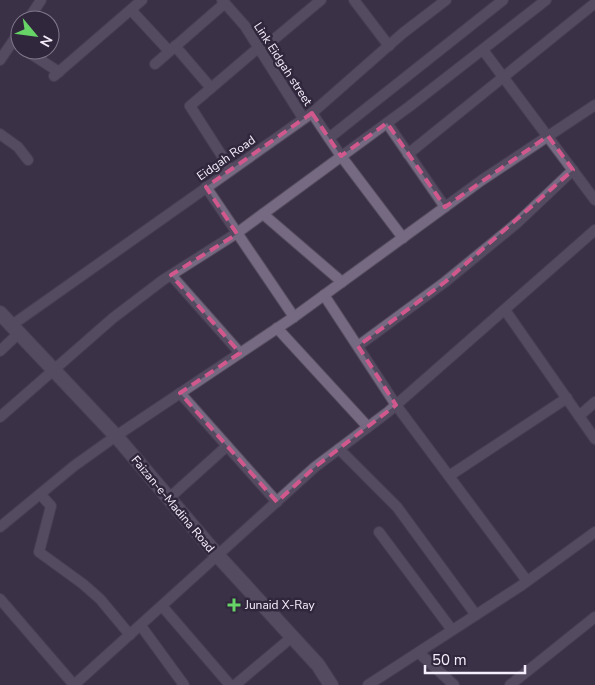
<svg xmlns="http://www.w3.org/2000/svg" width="595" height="685" viewBox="0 0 595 685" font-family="'Nunito Sans',sans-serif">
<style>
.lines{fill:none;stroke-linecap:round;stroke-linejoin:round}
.minor-casing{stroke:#554c5e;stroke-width:12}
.tertiary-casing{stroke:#554c5e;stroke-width:16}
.minor{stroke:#756a82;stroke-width:10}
.tertiary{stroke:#756a82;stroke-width:14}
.marked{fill:none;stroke:#d1588c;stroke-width:4;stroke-dasharray:10 6;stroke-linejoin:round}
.poi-dot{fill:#66d466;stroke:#31273c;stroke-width:2}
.labels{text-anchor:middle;stroke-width:5;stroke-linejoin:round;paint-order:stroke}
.street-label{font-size:12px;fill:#f5effd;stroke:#31273c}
.poi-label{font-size:12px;fill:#f5effd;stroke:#31273c;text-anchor:start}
</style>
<rect width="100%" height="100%" fill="#3b3147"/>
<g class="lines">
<g class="minor-casing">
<g id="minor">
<polyline points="222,0 245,26 303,118"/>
<polyline points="354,0 389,46"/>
<polyline points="131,10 169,51"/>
<polyline points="28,20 41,0"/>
<polyline points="175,46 211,88"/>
<polyline points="25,50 59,72"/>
<polyline points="483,50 595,200"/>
<polyline points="260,51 321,0"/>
<polyline points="0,60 20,31"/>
<polyline points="155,64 225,3"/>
<polyline points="54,76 142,0"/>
<polyline points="312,113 341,156 403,238"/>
<polyline points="387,123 445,207"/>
<polyline points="0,134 18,147 28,160"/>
<polyline points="329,138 503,0"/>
<polyline points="408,154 595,3"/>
<polyline points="231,170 190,106 258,48"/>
<polyline points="206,187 294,317"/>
<polyline points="263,214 342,282"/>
<polyline points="171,275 240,353"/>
<polyline points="324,295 396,405 527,581"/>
<polyline points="505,310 595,439"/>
<polyline points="12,325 312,113 403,33 446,0"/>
<polyline points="277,328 368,427"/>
<polyline points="358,346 445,282 517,223 573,170"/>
<polyline points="0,351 19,333"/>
<polyline points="180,393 277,502"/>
<polyline points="579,416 595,402"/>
<polyline points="0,417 113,318 163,280 237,233 410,106 546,0"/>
<polyline points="339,449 397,507 476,615"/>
<polyline points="449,476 567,398"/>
<polyline points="40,494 51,506 39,552 83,584 100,599 130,635"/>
<polyline points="168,499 227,446"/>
<polyline points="0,527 74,466 116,436 294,317 482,180 595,105"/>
<polyline points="379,532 452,630"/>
<polyline points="0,599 74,685"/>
<polyline points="162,606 230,685"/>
<polyline points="141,626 184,685"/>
<polyline points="419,653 454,685"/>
<polyline points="74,685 315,467 388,412 595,230"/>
<polyline points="235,685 292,637"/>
<polyline points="368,685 522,585 595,532"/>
<polyline points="510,685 595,617"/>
</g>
</g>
<g class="tertiary-casing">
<polyline id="tertiary" points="0,313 116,436 218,556 318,665 331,685"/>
</g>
<use href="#minor" class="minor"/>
<use href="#tertiary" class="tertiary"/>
</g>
<path d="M0 0H595V685H0ZM312,113L341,156L387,123L445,207L548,136L573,170L445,282L358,346L396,405L315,467L277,502L180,393L240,353L171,275L237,234L206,187Z" fill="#3b3147" fill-opacity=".55" fill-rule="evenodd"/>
<path class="marked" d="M312,113L341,156L387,123L445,207L548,136L573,170L445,282L358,346L396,405L315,467L277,502L180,393L240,353L171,275L237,234L206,187Z"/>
<path class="poi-dot" d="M231.5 597.5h5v5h5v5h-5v5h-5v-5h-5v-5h5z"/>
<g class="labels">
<g class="street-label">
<text transform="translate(283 64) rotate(57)" y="4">Link Eidgah street</text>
<text transform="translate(226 158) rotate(-35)" y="4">Eidgah Road</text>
<text transform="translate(173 504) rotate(50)" y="4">Faizan-e-Madina Road</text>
</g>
<g class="poi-label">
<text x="245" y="609">Junaid X-Ray</text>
</g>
</g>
<g transform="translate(35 35) rotate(119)"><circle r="24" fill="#31273c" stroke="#7f7789"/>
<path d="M0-4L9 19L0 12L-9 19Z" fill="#66d466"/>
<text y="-8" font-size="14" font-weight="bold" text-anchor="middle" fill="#f5effd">N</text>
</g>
<path d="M425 665v8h100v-8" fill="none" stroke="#f5effd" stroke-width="2.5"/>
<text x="432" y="665" font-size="15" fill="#f5effd" stroke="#31273c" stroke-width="4" paint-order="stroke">50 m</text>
</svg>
